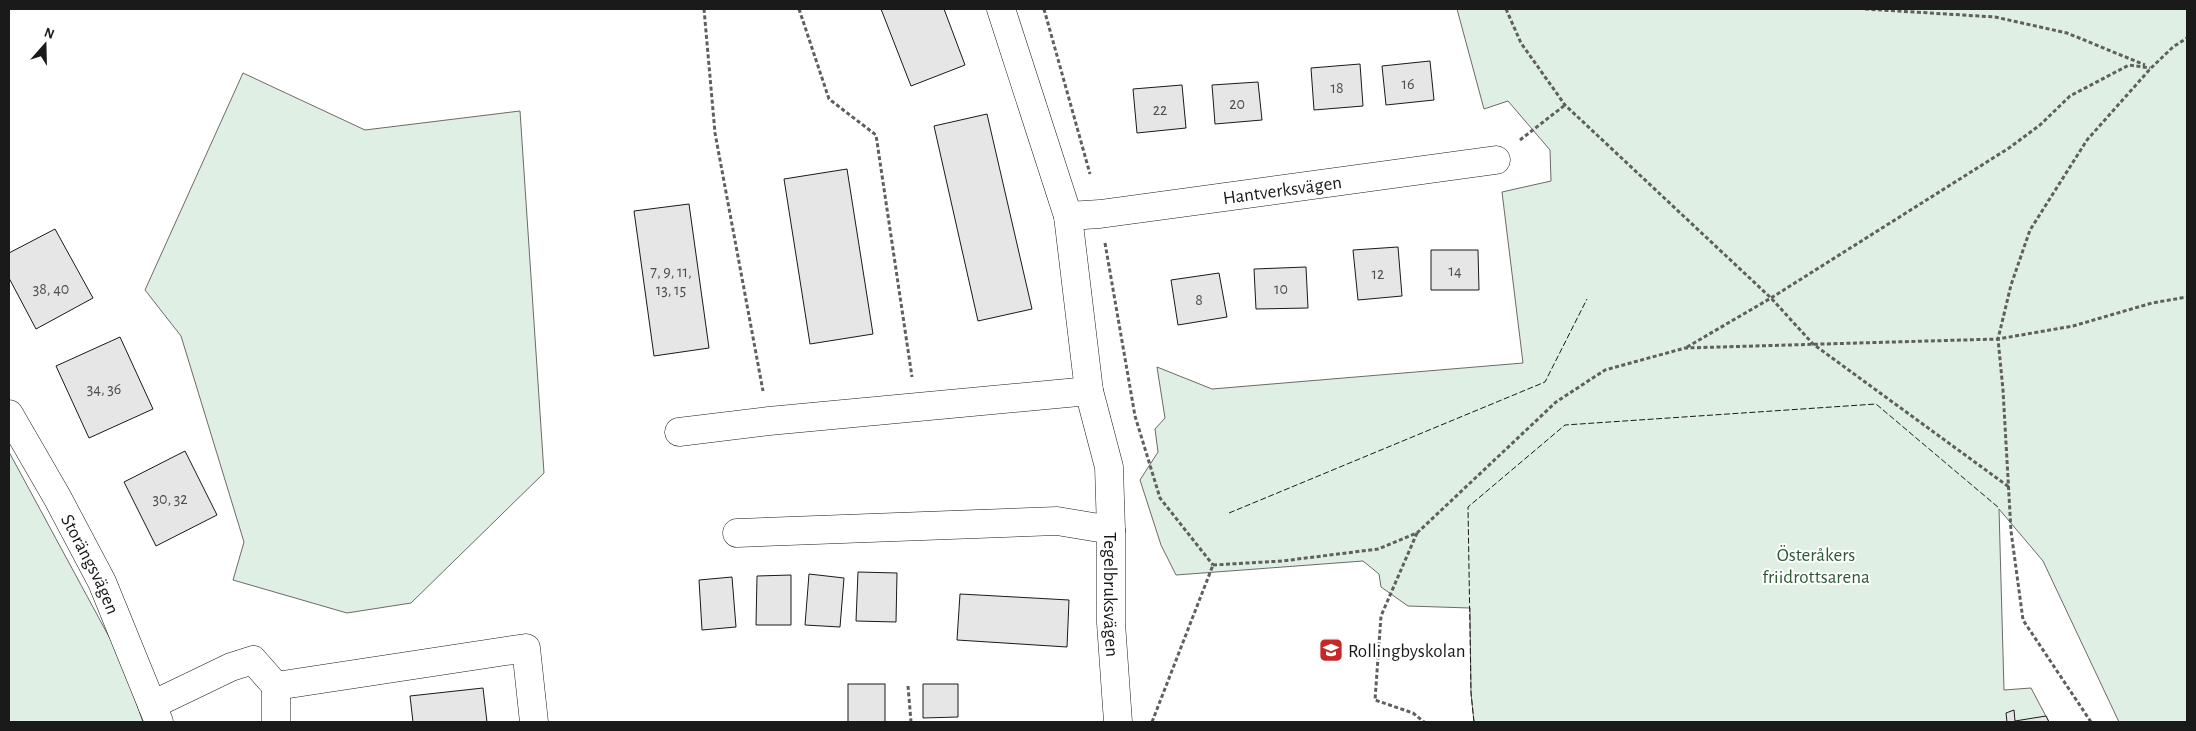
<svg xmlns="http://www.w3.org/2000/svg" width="2196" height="731" viewBox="0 0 2196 731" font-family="'Alegreya Sans',sans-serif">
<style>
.green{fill:#e0efe3;stroke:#6a6a6a}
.building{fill:#e6e6e6;stroke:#1a1a1a}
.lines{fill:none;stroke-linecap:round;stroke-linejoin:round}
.minor-casing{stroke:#1a1a1a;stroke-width:29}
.path{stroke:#5f5f5f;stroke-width:3;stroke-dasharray:4 2.5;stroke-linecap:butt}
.minor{stroke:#fff;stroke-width:28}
.fence{stroke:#1a1a1a;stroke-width:1;stroke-dasharray:6 2.5;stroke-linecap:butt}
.labels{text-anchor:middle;stroke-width:4;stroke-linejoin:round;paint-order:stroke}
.number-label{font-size:16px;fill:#4d4d4d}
.street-label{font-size:19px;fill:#1a1a1a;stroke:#fff}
.park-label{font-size:19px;fill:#2b5a34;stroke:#fff}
.poi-label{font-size:19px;fill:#1a1a1a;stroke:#fff;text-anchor:start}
</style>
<rect width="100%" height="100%" fill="#fff"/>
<g class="green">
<polygon points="1457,9 2187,9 2187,722 2119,722 2043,561 1999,509 2004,690 2031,688 2049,722 1474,722 1471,693 1470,608 1408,606 1381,587 1379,574 1363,561 1176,575 1161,545 1140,480 1158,452 1155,429 1165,418 1157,367 1212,389 1523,363 1502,192 1551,181 1550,150 1508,101 1484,109"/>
<polygon points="243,73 365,130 520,111 544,473 411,603 347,613 233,580 244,542 181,336 145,290"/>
<polygon points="9,452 120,657 143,722 9,722"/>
</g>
<g class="building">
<polygon points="881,9 944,9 965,65 911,86"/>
<polygon points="1430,61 1434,100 1386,105 1382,66"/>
<polygon points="1360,64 1363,106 1314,110 1311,68"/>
<polygon points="1258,82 1262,120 1215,124 1212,85"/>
<polygon points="1182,85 1186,128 1137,133 1133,89"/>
<polygon points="987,114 1032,309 978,321 934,126"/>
<polygon points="847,169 873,334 810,344 784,179"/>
<polygon points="689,204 709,348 654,356 634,211"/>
<polygon points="55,229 93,298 36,329 9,278 9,253"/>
<polygon points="1398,247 1402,296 1358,300 1353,250"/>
<polygon points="1431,250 1478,250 1479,290 1431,290"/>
<polygon points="1306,267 1308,308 1256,309 1254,269"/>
<polygon points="1219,273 1227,317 1178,325 1171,280"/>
<polygon points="120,337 153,409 89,438 56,366"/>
<polygon points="185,451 217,515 156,546 124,482"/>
<polygon points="858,572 897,573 896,622 856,621"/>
<polygon points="809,574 844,578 840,627 805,625"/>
<polygon points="791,575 791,625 756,625 757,576"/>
<polygon points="732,577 736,627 702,630 699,580"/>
<polygon points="960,594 1069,600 1067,647 957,640"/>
<rect x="848" y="684" width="37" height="38"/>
<polygon points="923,684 958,684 958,717 923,718"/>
<polygon points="483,688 487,722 413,722 410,696"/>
<polygon points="2014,710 2015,721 2046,716 2049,722 2007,722 2006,713"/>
</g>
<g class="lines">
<g class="minor-casing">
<g id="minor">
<path id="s1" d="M1001,9L1068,216L1089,391L1109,467L1111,530V623L1118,722"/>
<path id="s2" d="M1068,216L1100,214L1496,160"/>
<path id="s3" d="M9,414L57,497L102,582L159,722"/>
<polyline points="679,432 769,421 1089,391"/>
<polyline points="737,533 1057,521 1111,530"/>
<polyline points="152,705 231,667 253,660 276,686 526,648 534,722"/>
<polyline points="276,722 276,686"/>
</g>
</g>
<g class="path">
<polyline points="704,9 715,133 763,391"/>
<polyline points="799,9 829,99 876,135 912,377"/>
<polyline points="1044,9 1090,174"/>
<polyline points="1506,9 1521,43 1565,105 1771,298 1813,344 2009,487"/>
<polyline points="1865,9 1995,17 2067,33 2145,65"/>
<polyline points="1520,140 1565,105"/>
<polyline points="1105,243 1135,416 1160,498 1213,565"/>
<polyline points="1687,347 1771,298 2009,148 2040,125 2070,96 2129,65 2150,68"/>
<polyline points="1417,533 1381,616 1375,700 1413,713 1424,722"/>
<polyline points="1213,565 1282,561 1378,549 1417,533 1556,402 1605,370 1685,348 1998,339 2073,326 2152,303 2187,297"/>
<polyline points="908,686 911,722"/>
<polyline points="1152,722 1213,565"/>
<polyline points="2091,722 2023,620 2011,531 2003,390 1998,339 2011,285 2030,230 2087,140 2151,68 2173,47 2187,38"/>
</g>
<use href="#minor" class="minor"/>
<g class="fence">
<polyline points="1229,513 1545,382 1587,299"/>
<polyline points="1474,722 1471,693 1468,507 1565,425 1876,404 1999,508"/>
</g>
</g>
<defs>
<g id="school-square" transform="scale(1.25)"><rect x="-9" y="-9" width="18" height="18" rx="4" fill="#c62828" stroke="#fff"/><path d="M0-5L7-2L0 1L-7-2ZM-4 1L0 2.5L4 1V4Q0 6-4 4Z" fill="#fff"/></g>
</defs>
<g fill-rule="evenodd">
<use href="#school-square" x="1331" y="650"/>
</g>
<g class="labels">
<g class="number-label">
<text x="1408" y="89">16</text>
<text x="1337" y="93">18</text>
<text x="1237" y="109">20</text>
<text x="1160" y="115">22</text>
<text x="1455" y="276">14</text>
<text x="671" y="277">7, 9, 11,<tspan x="671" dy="18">13, 15</tspan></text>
<text x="1378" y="279">12</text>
<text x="51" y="294">38, 40</text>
<text x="1281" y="294">10</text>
<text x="1199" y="305">8</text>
<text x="104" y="394">34, 36</text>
<text x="170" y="504">30, 32</text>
</g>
<g class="street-label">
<text dy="7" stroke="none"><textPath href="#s2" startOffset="216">Hantverksvägen</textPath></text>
<text dy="7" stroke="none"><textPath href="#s3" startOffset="171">Storängsvägen</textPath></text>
<text dy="7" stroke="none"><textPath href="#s1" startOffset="600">Tegelbruksvägen</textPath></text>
</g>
<g class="park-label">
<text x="1816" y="561">Österåkers<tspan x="1816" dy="22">friidrottsarena</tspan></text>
</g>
<g class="poi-label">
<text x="1348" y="657">Rollingbyskolan</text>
</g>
</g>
<rect width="2196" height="731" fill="none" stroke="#1a1a1a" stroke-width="20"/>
<g transform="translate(45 45) rotate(20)" stroke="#ffffff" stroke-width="4" paint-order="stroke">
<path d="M0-4L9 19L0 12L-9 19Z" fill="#1a1a1a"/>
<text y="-8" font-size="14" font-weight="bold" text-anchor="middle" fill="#1a1a1a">N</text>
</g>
</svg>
